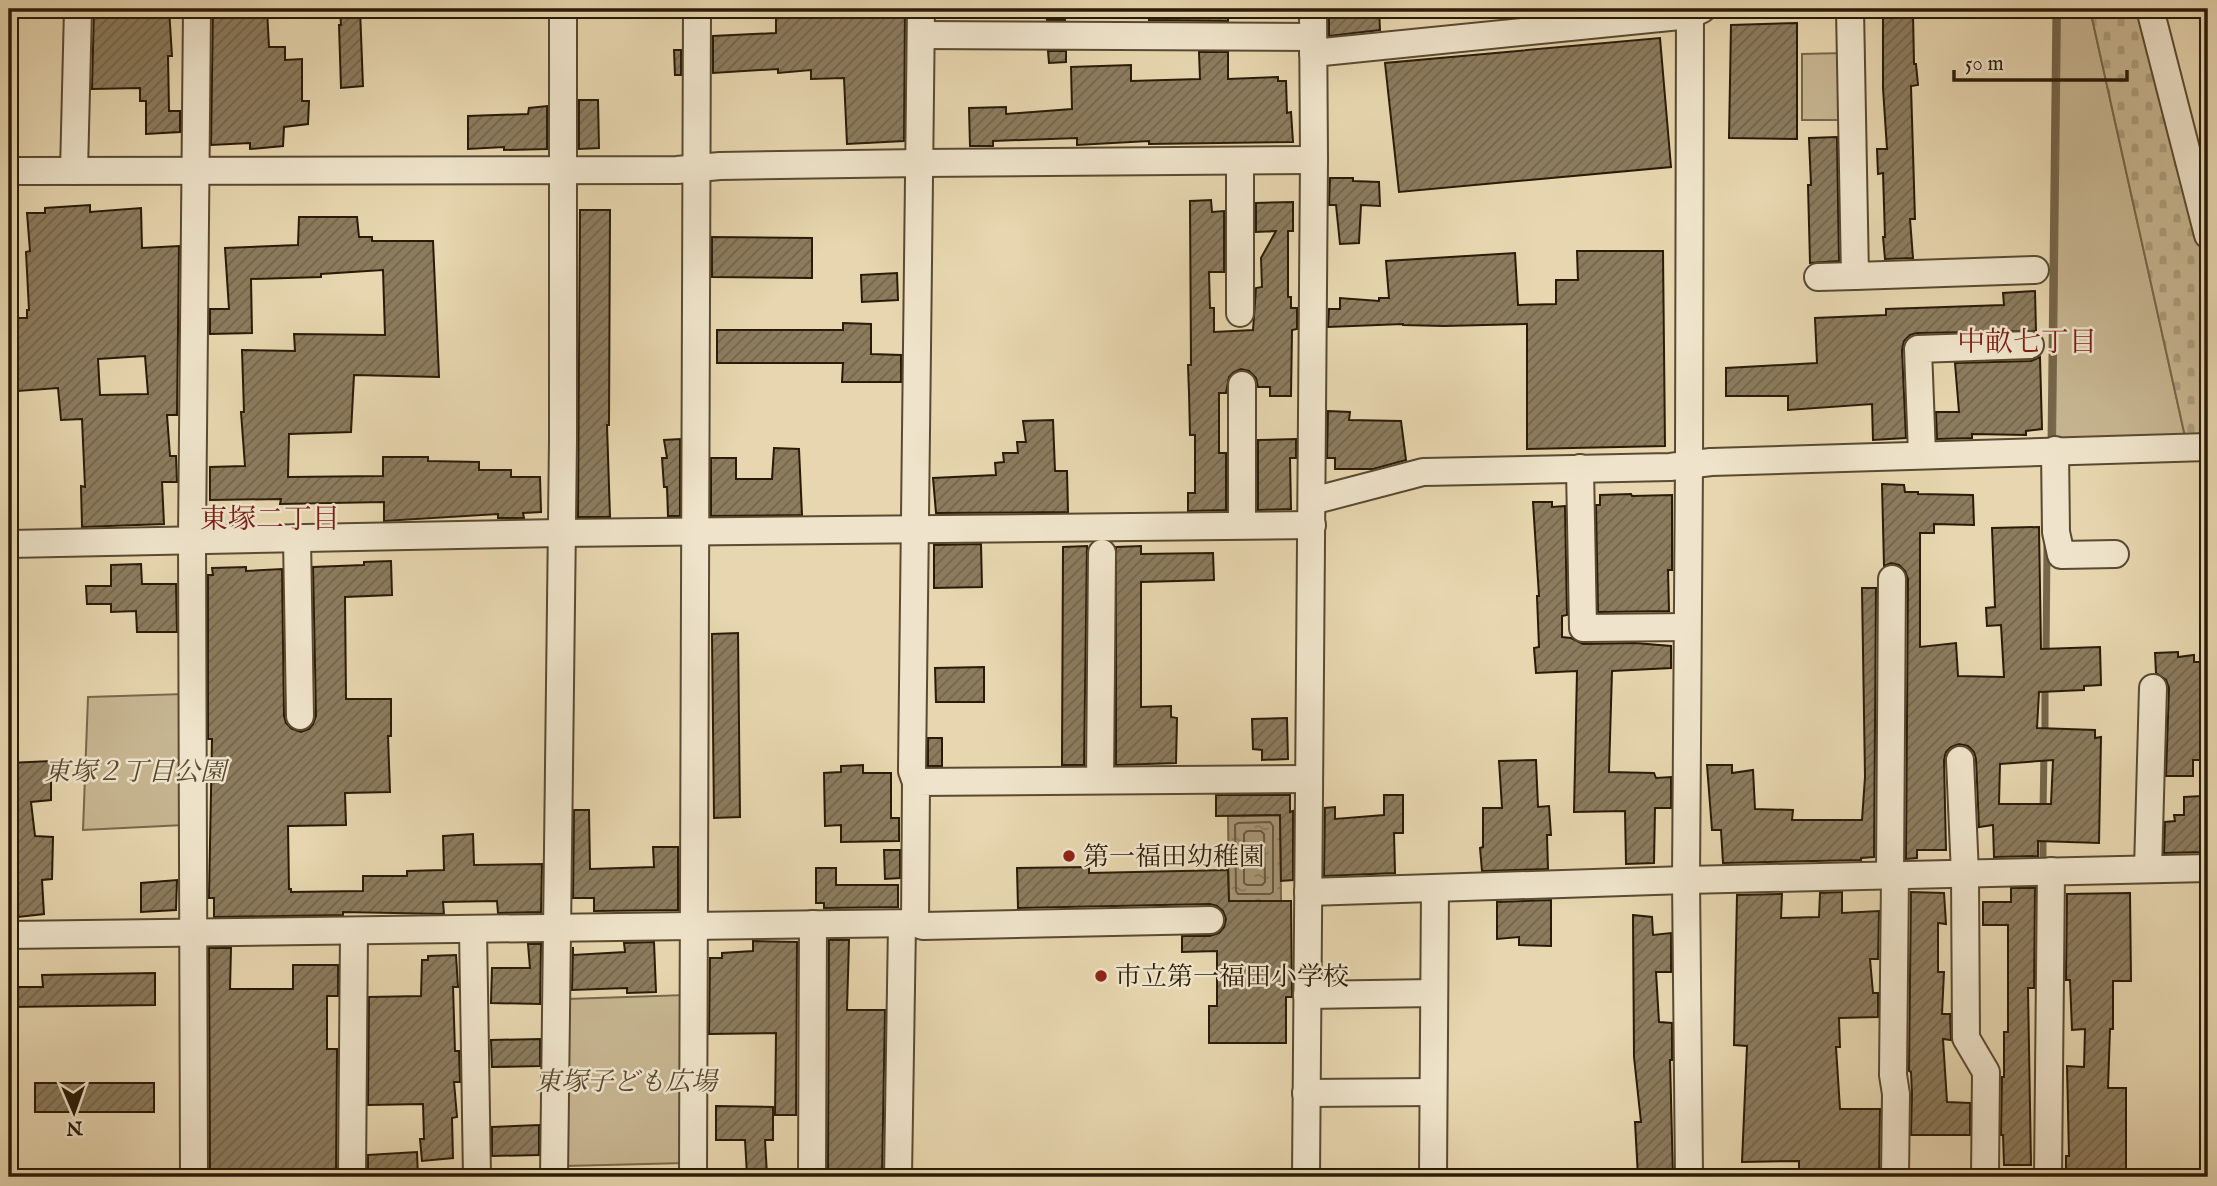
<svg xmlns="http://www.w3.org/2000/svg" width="2217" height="1186" viewBox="0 0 2217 1186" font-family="'IM FELL English','Noto Serif JP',serif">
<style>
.green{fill:#c7b692;stroke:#78684c;stroke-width:2}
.cemetery{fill:url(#cemetery-stones);stroke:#78684c;stroke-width:2}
.water{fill:url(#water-ripples);stroke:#75654a;stroke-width:2}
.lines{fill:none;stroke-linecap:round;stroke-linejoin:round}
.shore{stroke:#68583e;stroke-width:2}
.stream{stroke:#75654a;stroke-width:7}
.building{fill:url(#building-hatch);stroke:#2a1b07;stroke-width:2;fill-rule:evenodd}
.minor-casing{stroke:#594a31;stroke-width:30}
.minor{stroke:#efe4cb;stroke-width:26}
.poi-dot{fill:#8f2418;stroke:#efe4cb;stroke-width:2.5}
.labels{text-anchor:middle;stroke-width:5;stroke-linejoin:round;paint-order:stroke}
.park-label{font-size:26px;font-style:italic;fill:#594a31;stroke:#efe4cb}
.poi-label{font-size:26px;fill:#2a1b07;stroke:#efe4cb;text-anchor:start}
.neighbourhood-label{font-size:28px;fill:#7a1f14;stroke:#efe4cb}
</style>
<defs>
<pattern id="cemetery-stones" width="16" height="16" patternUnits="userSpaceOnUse" patternTransform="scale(1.75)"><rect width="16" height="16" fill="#c7b692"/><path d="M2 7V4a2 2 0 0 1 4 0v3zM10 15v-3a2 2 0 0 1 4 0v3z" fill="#ab9c7c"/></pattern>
<pattern id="water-ripples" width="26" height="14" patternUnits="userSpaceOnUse" patternTransform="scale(1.75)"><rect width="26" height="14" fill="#a79676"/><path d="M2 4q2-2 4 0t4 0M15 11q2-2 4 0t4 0" fill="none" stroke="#887a5f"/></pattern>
<pattern id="building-hatch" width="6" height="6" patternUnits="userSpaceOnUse" patternTransform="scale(1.75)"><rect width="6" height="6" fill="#8c7c5e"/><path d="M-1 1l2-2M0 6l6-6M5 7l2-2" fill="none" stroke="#73654c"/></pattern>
</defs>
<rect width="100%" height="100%" fill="#e7d6af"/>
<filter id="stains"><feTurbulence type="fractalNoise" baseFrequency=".00286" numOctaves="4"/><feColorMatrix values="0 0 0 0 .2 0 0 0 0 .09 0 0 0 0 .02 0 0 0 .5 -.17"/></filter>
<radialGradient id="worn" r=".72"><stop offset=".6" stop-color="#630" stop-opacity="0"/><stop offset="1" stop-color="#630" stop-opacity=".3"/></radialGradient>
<g class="green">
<polygon points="2060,9 2090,9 2186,441 2055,445"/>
<polygon points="1844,53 1846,120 1802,120 1802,54"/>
<polygon points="184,694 184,825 83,830 88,697"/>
<polygon points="686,995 686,1163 565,1166 567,999"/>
</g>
<polygon class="cemetery" points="2090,9 2139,9 2208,274 2208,439 2186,441"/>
<polygon class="water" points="1280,815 1281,901 1229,901 1228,816"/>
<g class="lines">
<g class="shore">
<polygon points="1270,822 1273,826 1273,892 1270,894 1238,894 1236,891 1235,825 1238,823"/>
<polygon points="1247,831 1261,831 1264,834 1265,882 1262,885 1247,885 1244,883 1244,834"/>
</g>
<g class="stream">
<polyline points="2051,445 2056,9"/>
<polyline points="2046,659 2047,545"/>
<polyline points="2045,736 2045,685"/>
<polyline points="2043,813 2044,751"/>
<polyline points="2043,865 2043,831"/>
</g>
</g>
<g class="building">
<polygon points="94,9 169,9 172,56 168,56 169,111 180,111 180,132 146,134 146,101 140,101 140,88 92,89"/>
<polygon points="213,9 267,9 269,47 285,47 285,60 302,59 302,101 309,101 308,124 284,127 283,146 250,149 250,143 211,145"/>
<polygon points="340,9 360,9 363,86 341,88 339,25 341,25"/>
<polygon points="812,9 905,9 904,141 847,144 844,78 811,79 811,70 778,73 778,69 713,73 713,36 776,33 776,12 812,12"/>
<polygon points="1047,9 1064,9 1065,20 1047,20"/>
<polygon points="1148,9 1228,9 1228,21 1149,20"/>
<polygon points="1379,9 1380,30 1329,36 1329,10"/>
<polygon points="1913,14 1914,64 1916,64 1918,85 1911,86 1915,219 1910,219 1913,258 1885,259 1883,237 1885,237 1883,173 1878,174 1877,149 1887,149 1883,88 1883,16"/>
<polygon points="1797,23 1797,139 1729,138 1731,25"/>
<polygon points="1660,38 1671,167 1399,192 1385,63"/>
<polygon points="674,50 681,50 681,75 675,75"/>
<polygon points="1048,51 1066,51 1066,62 1049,63"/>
<polygon points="1199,52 1228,52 1228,79 1278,77 1278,81 1286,81 1287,113 1291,112 1293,142 1149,144 1149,141 1077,145 1077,138 993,141 993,146 970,146 969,108 1006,107 1006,114 1072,109 1071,67 1131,65 1131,81 1200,79"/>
<polygon points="579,100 598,100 599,148 579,149"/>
<polygon points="547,106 547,149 504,150 504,147 468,149 468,116 528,114 529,108"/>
<polygon points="1837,137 1839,261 1810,263 1808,185 1811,185 1809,138"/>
<polygon points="1330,178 1353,178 1353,181 1379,182 1380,206 1361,205 1359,243 1340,244 1336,205 1329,205"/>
<polygon points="1211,200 1212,212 1224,211 1224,272 1209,272 1210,308 1214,308 1214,332 1253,330 1256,288 1262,287 1261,258 1276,231 1256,232 1256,203 1293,202 1293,231 1288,231 1288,297 1291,297 1291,308 1297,308 1297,329 1292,330 1291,396 1270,396 1270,387 1258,387 1256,378 1249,371 1241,369 1234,372 1229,377 1226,393 1219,393 1219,453 1226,453 1226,510 1188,511 1188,493 1195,493 1195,435 1190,435 1189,393 1188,365 1191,365 1190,201"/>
<path d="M90,205V212L141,208L142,248L179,246L177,415H167L170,456H176L177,482H162L164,524L82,527L81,486L85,487L82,419L61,420L58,388L18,391L17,338L14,318H27V310H29L26,252L30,251L27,213H45V208ZM145,356L148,394L100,395L98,359Z"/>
<polygon points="580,210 610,210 609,425 607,425 610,517 578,517"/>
<polygon points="299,217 357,217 359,237 372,237 372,241 433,241 439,377 354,375 351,432 289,434 288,477 383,476 383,457 428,457 428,461 479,462 479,470 511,470 511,477 540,477 541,512 523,513 524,518 498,518 498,514 384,521 384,502 280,504 281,499 210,500 210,467 245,466 241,412 244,412 242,350 295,351 294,334 385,335 383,270 321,274 321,277 251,279 252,333 210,334 210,309 229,309 225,248 298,245"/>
<polygon points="712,237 812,238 812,278 712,277"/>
<polygon points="1577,251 1663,251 1665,446 1527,449 1527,324 1444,326 1403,325 1403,324 1328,327 1329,309 1340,309 1340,298 1379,301 1379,298 1389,298 1386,261 1515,253 1518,305 1556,304 1556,280 1578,280"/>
<polygon points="897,273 898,300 862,302 861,275"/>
<polygon points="2035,291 2036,331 1917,333 1910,335 1904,341 1902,350 1906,438 1873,440 1872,404 1788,410 1788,396 1726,396 1726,368 1817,363 1815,318 1886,315 1886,309 2004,305 2003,293"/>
<polygon points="843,323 871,324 871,354 901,355 901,382 842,382 843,363 717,363 717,330 843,330"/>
<polygon points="2040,357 2042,429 2026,431 2026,435 1972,434 1972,438 1937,439 1936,412 1959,412 1955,363 2031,361"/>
<polygon points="1328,411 1350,412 1349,420 1401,421 1406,460 1373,469 1335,469 1335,458 1327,458"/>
<polygon points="1053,420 1055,471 1067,471 1068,512 936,513 933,478 996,475 995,463 1004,462 1003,453 1018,453 1017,442 1026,442 1023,421"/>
<polygon points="680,439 680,516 668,516 667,487 664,487 662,458 667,458 664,440"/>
<polygon points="1296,439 1296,458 1290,458 1291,509 1258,510 1258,440"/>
<polygon points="774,448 799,449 802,515 711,516 711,458 736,458 736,479 772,479"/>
<path d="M1882,484L1904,485L1905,492H1918V494L1973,495L1974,525L1934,524V533H1920V647L1956,643L1958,676L2004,677L2001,625L1987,626L1986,608L1995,607L1992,528L2039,527L2041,649L2100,647L2101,685L2084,686V690L2039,692L2037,728L2095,730V738L2101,737L2099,843L2038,841V856L1994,857L1993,825L1979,827L1976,759L1974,752L1968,746L1959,744L1951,747L1946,752L1944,760L1946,850H1917V858L1906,859L1908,579L1905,571L1899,565L1891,563L1884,566ZM2053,760L2051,804H1999L2000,764Z"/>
<polygon points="1631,494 1632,496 1672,495 1672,570 1668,570 1669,611 1598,612 1596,505 1600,505 1600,495"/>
<polygon points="1533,502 1552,502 1552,507 1565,506 1567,615 1562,616 1562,637 1571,638 1583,644 1635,643 1671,646 1671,668 1612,671 1609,772 1654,773 1656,778 1671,777 1671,808 1655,808 1654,863 1626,864 1625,811 1574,812 1577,671 1536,673 1534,648 1539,647 1537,596 1539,596"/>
<polygon points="981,544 982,587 934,588 934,545"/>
<polygon points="1087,546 1084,765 1062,765 1063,547"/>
<polygon points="1141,546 1141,554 1213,553 1214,580 1141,582 1141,707 1171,706 1171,717 1177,718 1176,763 1116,765 1116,547"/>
<polygon points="391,561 392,595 345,597 346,699 391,699 391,736 388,736 390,792 345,793 346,825 288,826 289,889 291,889 291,892 363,891 363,876 407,876 407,871 444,870 443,836 473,834 474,865 542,864 541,912 498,913 497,901 443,902 444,914 343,912 343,915 214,917 214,898 209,898 212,739 208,739 208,575 213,575 212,568 246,567 246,571 282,569 284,716 286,723 292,729 301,732 309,729 313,724 316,716 313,567 364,565 364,562"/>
<polygon points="141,564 142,584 176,584 177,632 137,632 136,611 111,612 111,604 87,604 86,586 111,586 111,565"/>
<polygon points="1862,588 1876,588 1874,857 1861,858 1861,860 1723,863 1721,830 1712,830 1707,765 1732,765 1732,773 1753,770 1755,809 1793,810 1792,820 1862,820 1865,777"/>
<polygon points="738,633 740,817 714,818 712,634"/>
<polygon points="2178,652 2178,657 2194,655 2194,662 2208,662 2208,760 2193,760 2193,776 2166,776 2169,688 2166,680 2156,673 2155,653"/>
<polygon points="984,667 984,702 936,702 935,668"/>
<polygon points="1287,718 1288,759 1262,760 1262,750 1253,749 1252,719"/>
<rect x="928" y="738" width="14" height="28"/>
<polygon points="1536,760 1538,807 1549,806 1551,835 1547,835 1548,869 1482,871 1480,848 1483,847 1483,808 1502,808 1499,761"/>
<polygon points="51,761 51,800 31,802 35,836 53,837 52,879 42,880 44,914 9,918 9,763"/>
<polygon points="863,765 863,773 891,773 891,818 899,818 899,841 841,842 841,825 825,826 824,773 841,772 841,766"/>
<polygon points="1216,795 1290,795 1290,812 1293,811 1293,880 1281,881 1280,815 1216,816"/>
<polygon points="1384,795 1403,795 1403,833 1394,833 1395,873 1324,876 1325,808 1335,807 1335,819 1384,815"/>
<polygon points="2202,796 2204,852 2164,853 2165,822 2175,821 2174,815 2184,815 2184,797"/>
<polygon points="574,810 589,810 590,869 654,867 653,847 678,847 678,910 594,911 594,898 573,898"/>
<polygon points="884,850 900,850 900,878 885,879"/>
<polygon points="1089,867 1089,873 1228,870 1229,901 1291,901 1292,997 1286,997 1286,1043 1209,1043 1209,1006 1217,1006 1217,951 1182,952 1182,936 1210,936 1219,933 1224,927 1226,919 1223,911 1217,906 1210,904 1018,908 1017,868"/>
<polygon points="816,868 836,868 836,885 898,885 898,907 824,908 824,903 816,903"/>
<polygon points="177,880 176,910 141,912 141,883"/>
<polygon points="2011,888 2035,888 2034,988 2028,988 2031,1165 2004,1165 2003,1135 2001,1135 2002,1077 2004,1077 2004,1032 2008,1032 2008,925 1983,925 1983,902 2011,902"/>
<polygon points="1842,892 1842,913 1879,911 1878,959 1870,959 1873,993 1878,993 1878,1017 1839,1018 1840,1047 1836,1047 1840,1109 1880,1109 1879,1177 1799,1177 1799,1161 1742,1162 1747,1046 1734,1045 1737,895 1782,894 1781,918 1819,917 1820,893"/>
<polygon points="1911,892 1944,893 1946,924 1938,923 1938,972 1944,972 1942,1014 1950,1014 1951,1040 1943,1039 1947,1102 1970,1103 1970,1135 1911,1135 1912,1094 1911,1072 1909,1071"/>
<polygon points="2130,893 2131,981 2113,981 2113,1029 2110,1029 2108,1088 2126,1088 2126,1177 2066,1177 2066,1156 2069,1156 2067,1066 2084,1067 2085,1029 2072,1030 2070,980 2066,980 2067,894"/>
<polygon points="1551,900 1551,946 1519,945 1519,937 1497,939 1497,902"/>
<polygon points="1633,915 1652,917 1653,935 1671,933 1671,972 1656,972 1659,1022 1672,1023 1672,1060 1670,1060 1673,1177 1638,1177 1635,1122 1641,1122 1634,1057"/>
<polygon points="829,940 849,940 847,1010 885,1010 882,1177 828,1177"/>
<polygon points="753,941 797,942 796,1115 775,1115 776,1033 709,1034 710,958 722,958 722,953 753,951"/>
<polygon points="654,942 656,992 627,993 627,988 572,990 573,947 573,955 625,952 624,943"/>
<polygon points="528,944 541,944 540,1004 491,1003 492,968 530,968"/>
<polygon points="209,948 231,948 230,989 293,989 293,965 338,965 338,996 327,996 327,1049 337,1049 336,1177 210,1177"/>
<polygon points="456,955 458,987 453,987 455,1051 459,1051 460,1082 454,1082 457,1117 452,1118 453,1158 422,1161 420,1139 424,1139 423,1104 368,1105 369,997 421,996 422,960 428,960 428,956"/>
<polygon points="155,973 155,1005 9,1007 9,987 43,987 42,975"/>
<polygon points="540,1039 540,1066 492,1067 491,1040"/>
<rect x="35" y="1083" width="119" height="29"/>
<polygon points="716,1106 773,1107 773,1140 765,1140 767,1175 747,1175 745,1140 716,1140"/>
<polygon points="539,1125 539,1155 492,1156 492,1127"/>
<polygon points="417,1152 418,1177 368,1177 368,1155"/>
</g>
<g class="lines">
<g class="minor-casing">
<g id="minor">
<polyline points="1850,9 1855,276 2035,270"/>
<polyline points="2150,9 2208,235"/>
<polyline points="921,35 1313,37"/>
<polyline points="1313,53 1690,15 1702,9"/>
<polyline points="9,171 677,170 720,166 921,163 1314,160"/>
<polyline points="74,171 78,9"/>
<polyline points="1818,277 1855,276"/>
<polyline points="1240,313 1240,161"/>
<polyline points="1242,385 1242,524"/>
<polyline points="2055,450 2056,532 2061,555 2115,554"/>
<polyline points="1922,454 1918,349 2030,345"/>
<polyline points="1580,468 1583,628 1687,627"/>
<polyline points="1312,501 1423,472 1670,467 1711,462 2208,447"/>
<polyline points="297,538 300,716"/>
<polyline points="9,544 560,533 1312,525"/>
<polyline points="1960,760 1965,874 1966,1038 1986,1072 1985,1177"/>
<polyline points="1100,780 1102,553"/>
<polyline points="916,782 912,771 921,9"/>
<polyline points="2148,869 2153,688"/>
<polyline points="1890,875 1892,579"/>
<polyline points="1895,875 1893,1075 1896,1094 1895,1177"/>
<polyline points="1308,892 1686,880 2208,868"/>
<polyline points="915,923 923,926 1210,920"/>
<polyline points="473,929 477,1177"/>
<polyline points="9,935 915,923 916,782 1309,779"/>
<polyline points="1307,995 1434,993"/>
<polyline points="1306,1093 1433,1092"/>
<polyline points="194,1177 192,539 197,9"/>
<polyline points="352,1177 354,931"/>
<polyline points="554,1177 563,440 563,9"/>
<polyline points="693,1177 697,9"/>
<polyline points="812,1177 813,924"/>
<polyline points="898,1177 902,924"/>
<polyline points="1306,1177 1314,160 1313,9"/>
<polyline points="1433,1177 1435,888"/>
<polyline points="1689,1177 1686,880 1689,465 1690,9"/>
<polyline points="2048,1177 2051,871"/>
</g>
</g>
<use href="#minor" class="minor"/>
</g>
<g class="poi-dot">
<circle cx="1069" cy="856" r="7"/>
<circle cx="1101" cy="976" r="7"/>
</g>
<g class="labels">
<g class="park-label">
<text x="135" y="780">東塚２丁目公園</text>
<text x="626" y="1090">東塚子ども広場</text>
</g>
<g class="poi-label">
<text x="1083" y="865">第一福田幼稚園</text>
<text x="1115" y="985">市立第一福田小学校</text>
</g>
<g class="neighbourhood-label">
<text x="2027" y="351">中畝七丁目</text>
<text x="270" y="528">東塚二丁目</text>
</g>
</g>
<rect width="2217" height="1186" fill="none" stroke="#e7d6af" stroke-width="35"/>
<rect x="10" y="10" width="2196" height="1165" fill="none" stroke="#2a1b07" stroke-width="3.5"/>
<rect x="18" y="18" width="2182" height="1151" fill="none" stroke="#2a1b07" stroke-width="2"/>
<g transform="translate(74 1112) rotate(178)" stroke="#efe4cb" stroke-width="5" paint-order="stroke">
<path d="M0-5L12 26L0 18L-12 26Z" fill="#2a1b07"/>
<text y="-10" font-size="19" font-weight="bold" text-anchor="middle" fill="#2a1b07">N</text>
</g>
<path d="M1954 70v10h173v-10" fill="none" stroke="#2a1b07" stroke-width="3.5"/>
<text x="1965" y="70" font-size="21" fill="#2a1b07" stroke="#efe4cb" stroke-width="5" paint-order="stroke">50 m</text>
<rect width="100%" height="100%" filter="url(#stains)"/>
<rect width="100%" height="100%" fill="url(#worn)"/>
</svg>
